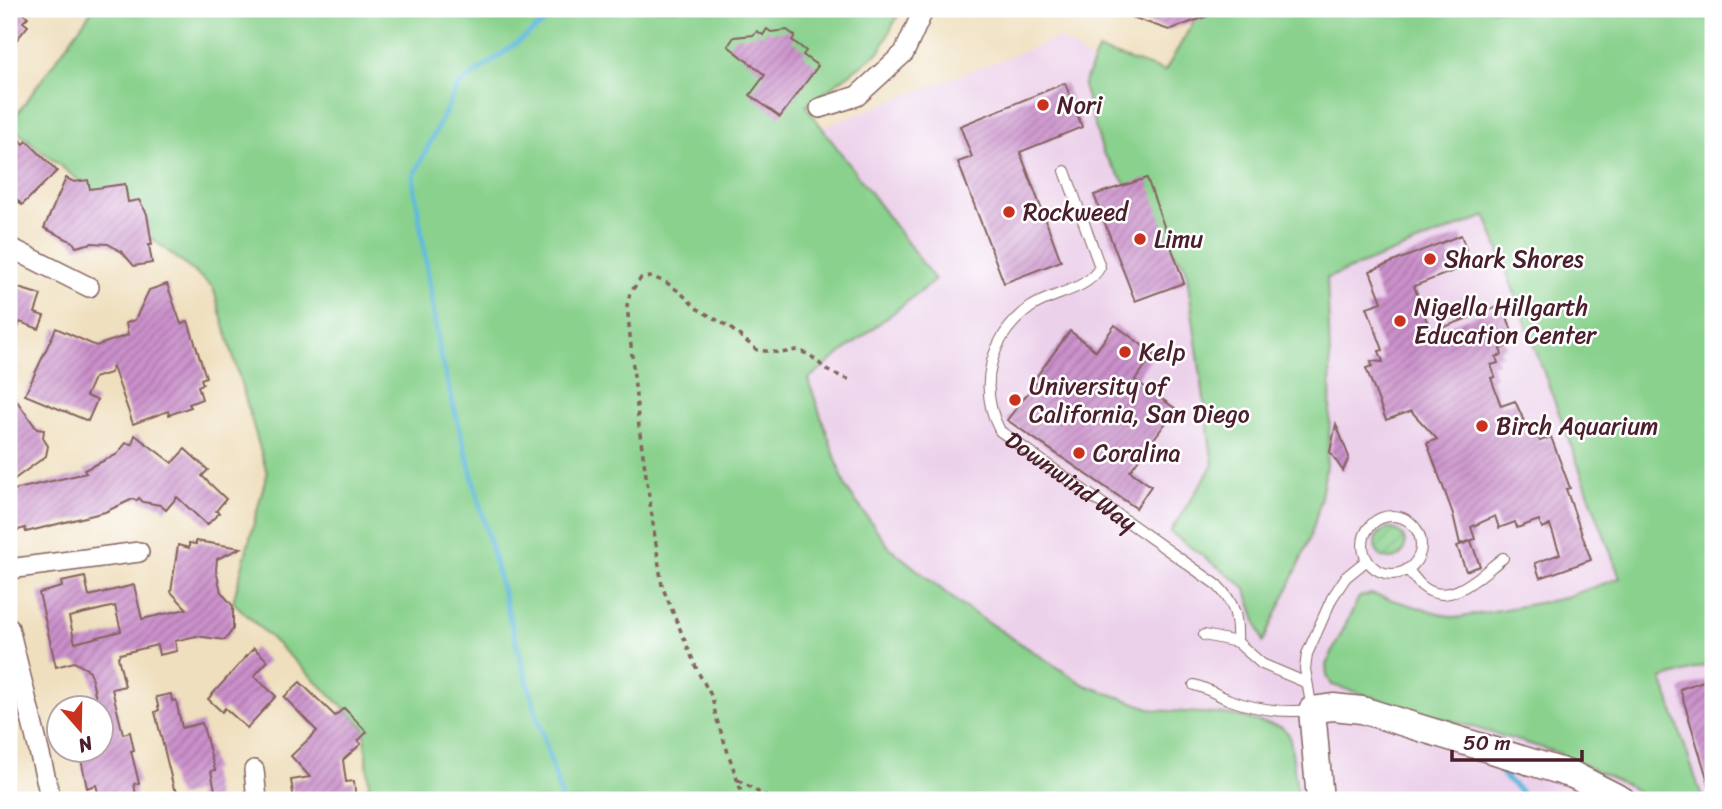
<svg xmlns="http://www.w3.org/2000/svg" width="1722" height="809" viewBox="0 0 1722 809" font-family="Sriracha,sans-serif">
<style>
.built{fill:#ecd1ea}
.park{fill:#89d18d;stroke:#6a785c;stroke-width:2}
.garden{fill:url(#garden-furrows);stroke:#6a785c;stroke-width:2}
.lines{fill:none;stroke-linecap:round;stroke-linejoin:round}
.stream{stroke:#60b9dd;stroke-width:5}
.building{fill:url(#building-hatch);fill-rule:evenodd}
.lane-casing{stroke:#84625e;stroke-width:12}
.street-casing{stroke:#84625e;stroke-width:22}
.secondary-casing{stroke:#84625e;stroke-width:29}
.path{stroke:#84625e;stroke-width:3.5;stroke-dasharray:5 5;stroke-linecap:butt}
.lane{stroke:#fff;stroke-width:10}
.street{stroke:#fff;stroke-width:19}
.secondary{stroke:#fff;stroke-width:26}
.poi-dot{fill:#c8321e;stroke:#fff;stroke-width:2.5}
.labels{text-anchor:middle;stroke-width:5;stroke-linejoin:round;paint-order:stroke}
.poi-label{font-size:24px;fill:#4a1f2b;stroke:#fff;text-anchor:start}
.street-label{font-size:24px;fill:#4a1f2b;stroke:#fff}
</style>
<defs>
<pattern id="garden-furrows" width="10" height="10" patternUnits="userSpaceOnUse" patternTransform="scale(1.75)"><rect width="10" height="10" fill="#89d18d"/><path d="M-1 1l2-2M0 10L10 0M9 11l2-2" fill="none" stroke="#78b37a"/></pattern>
<pattern id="building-hatch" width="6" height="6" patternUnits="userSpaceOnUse" patternTransform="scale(1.75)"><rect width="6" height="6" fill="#ca90ca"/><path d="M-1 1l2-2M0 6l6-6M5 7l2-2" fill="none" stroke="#a675a4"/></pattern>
</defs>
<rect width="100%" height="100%" fill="#fff"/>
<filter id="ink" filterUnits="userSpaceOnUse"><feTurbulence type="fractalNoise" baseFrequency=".0143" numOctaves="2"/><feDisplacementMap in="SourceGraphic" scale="14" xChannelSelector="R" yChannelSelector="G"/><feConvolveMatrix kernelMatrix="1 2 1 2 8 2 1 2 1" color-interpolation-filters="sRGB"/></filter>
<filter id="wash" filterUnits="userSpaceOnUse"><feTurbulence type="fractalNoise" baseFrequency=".00686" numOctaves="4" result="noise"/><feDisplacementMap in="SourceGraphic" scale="28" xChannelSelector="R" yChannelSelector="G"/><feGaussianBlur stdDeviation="1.57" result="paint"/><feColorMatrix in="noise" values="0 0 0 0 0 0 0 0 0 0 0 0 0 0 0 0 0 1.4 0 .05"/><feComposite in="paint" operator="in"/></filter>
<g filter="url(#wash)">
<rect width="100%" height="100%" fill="#efdfbe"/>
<polygon class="built" points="1216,9 1713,9 1713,800 374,800 383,707 314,320 1058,38 1104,68 1169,87"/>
<g class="park">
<polygon points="93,9 901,9 880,51 806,106 935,280 808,379 846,488 890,548 961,605 1085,685 1155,710 1232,715 1281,727 1288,733 1291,744 1298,800 366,800 369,783 364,727 233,602 267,473 213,287 9,125"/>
<path d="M1201,9H1708L1713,49V663L1662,679L1703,800H1649L1629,786L1556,752L1332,685L1327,676L1326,665L1359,597L1371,594L1456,618L1560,599L1620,578L1486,216L1327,278C1330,363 1338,453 1311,534C1298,571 1279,607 1263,642L1245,587L1170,532L1213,465L1186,268L1103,153L1083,86L1098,50L1165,71Z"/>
</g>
<circle class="garden" cx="1390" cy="544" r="15"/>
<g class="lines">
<g class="stream">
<path d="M1497,767C1506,782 1520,787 1527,800"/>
<polyline points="562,800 520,657 440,354 413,177 458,86 563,9"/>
</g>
</g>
<g id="blocks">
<g class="building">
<polygon points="9,9 18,9 28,17 23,22 28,26 9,49"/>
<polygon points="1114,9 1224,9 1225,10 1169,30 1114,11"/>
<polygon points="767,29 771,32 787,30 795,36 792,40 806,51 803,55 818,66 780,117 750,95 765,75 728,46 734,37 754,35 757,31 763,35"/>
<polygon points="1065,83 1082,127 1020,152 1061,261 1004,283 958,162 972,157 960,126"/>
<polygon points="9,129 24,144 27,141 57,171 22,205 9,191"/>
<polygon points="66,178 74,182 88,180 90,189 125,184 128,202 139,200 147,214 152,245 149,245 152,263 134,266 122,252 108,244 92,243 76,247 73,242 44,228"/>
<polygon points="1147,178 1184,283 1135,301 1094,195"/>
<polygon points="1461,235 1466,249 1450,254 1456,270 1414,286 1431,332 1503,305 1514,337 1503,340 1506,346 1500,349 1502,355 1496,357 1498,363 1491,365 1495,377 1491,378 1501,406 1515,401 1530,434 1536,432 1540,441 1551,437 1570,488 1566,489 1591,560 1540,578 1535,563 1560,554 1550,525 1542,528 1539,520 1517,528 1515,522 1499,528 1495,516 1471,527 1475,539 1460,544 1453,514 1427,443 1437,439 1411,411 1386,420 1366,368 1372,366 1371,361 1383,362 1379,351 1383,350 1367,307 1382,302 1370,271"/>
<polygon points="167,284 181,324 188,321 206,377 201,379 203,384 198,386 202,399 189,404 191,407 169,415 168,411 133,424 113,367 110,373 94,378 86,396 97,400 88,421 25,395 56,328 96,346 128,335 126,323 135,320 149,290"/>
<polygon points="9,285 41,295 35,313 44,316 39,329 20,322 11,349 9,349"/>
<polygon points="1115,325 1154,354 1135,380 1176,409 1130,471 1151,486 1136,508 1007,420 1036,383 1033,381 1070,331 1096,351"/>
<polygon points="9,390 37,429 44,430 43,438 48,446 46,456 9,483"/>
<polygon points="1336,424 1349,457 1343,471 1330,452"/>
<polygon points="135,435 172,463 185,449 208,470 202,476 226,499 216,511 219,513 207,525 177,497 166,510 160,505 143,502 139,498 136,501 133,499 105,512 26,532 25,528 15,531 9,507 9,491 86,473 84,470 116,455 126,443 132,444"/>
<path d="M196,541L241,548L217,559L216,570L221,592L233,606V629L225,640L196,636L175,641L177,651L159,655L157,645L120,654L118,657L125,686L112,689L123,734L130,732L134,750L131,751L139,783L134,784L137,800H107L106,794L99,796L96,785L87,788L79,750H102V708H98L90,671L74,662L56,667L39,593L62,587L61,582L85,577L89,596L134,585L142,619L187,609L171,592L178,545L189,548V543L196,544ZM115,606L121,631L75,643L69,617Z"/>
<polygon points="1471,541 1480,566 1466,571 1457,546"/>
<polygon points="254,648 268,661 254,676 276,696 247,728 225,708 222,712 208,699"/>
<polygon points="1706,680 1713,701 1713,787 1710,788 1680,689"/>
<polygon points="300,682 335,716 344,708 367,732 358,741 361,744 343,760 346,782 354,781 356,800 294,800 291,780 310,777 291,756 317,731 284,697"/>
<polygon points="171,694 172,701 176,700 182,728 202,723 215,770 211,771 217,800 198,800 196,792 178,797 176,789 174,789 155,712 159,710 156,697"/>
</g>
</g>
</g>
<g filter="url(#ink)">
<use href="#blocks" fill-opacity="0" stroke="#84625e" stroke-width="2"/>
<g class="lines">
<g class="lane-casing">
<g id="lane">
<polyline points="1087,10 1087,9"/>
<path id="s1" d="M1065,171L1100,267C1087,291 1053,292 1031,307C990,336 977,387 1000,431L1217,585C1235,603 1238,617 1237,642"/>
<circle cx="1392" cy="545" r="29"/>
<path d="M1407,569C1412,574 1416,581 1422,586C1450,610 1482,573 1503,558"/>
<polyline points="1204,635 1237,642 1262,664 1307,683"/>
<path d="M1194,685C1207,688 1217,695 1230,700C1255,709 1285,713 1312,710L1305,669L1307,654L1332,598L1346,577L1367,560"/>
</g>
</g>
<g class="street-casing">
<g id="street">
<polyline points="820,108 857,96 904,53 924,9"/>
<polyline points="9,247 89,287"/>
<polyline points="9,569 139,552"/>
<polyline points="9,628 51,800"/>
<polyline points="254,770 257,800"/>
</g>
</g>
<g class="secondary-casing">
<polyline id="secondary" points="1320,800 1312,710 1333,707 1362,710 1573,775 1622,800"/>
</g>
<g class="path">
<polyline points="738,780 772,800"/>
<polyline points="744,800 716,717 712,697 698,672 662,586 639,427 627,305 630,293 641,278 653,277 667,283 681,293 696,308 729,327 757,350 781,353 797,350 810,355 828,371 850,380"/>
</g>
<use href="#lane" class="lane"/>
<use href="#street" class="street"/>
<use href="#secondary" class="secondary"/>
</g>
</g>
<g class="poi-dot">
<circle cx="1043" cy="105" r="7"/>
<circle cx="1009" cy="212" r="7"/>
<circle cx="1140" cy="239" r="7"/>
<circle cx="1430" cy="259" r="7"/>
<circle cx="1400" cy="321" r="7"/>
<circle cx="1125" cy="352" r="7"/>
<circle cx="1015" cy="400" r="7"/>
<circle cx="1482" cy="426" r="7"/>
<circle cx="1079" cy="453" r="7"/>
</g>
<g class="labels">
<g class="poi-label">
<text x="1057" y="113">Nori</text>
<text x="1023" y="220">Rockweed</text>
<text x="1154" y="247">Limu</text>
<text x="1444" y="267">Shark Shores</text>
<text x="1414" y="315">Nigella Hillgarth<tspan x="1414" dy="28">Education Center</tspan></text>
<text x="1139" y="360">Kelp</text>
<text x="1029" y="394">University of<tspan x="1029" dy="28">California, San Diego</tspan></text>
<text x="1496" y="434">Birch Aquarium</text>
<text x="1093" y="461">Coralina</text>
</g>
<g class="street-label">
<text dy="8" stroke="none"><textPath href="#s1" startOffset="410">Downwind Way</textPath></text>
</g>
</g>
<rect width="1722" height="809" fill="none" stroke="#fff" stroke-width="35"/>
<g transform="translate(80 729) rotate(160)"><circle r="33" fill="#ffffff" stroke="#b7a5aa" stroke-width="2"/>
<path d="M0-5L12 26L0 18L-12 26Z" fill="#c8321e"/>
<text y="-10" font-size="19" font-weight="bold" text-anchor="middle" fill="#4a1f2b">N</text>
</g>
<path d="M1452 750v10h130v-10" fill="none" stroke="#4a1f2b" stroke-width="3.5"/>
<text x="1463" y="750" font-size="21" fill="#4a1f2b" stroke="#ffffff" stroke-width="5" paint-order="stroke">50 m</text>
</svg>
